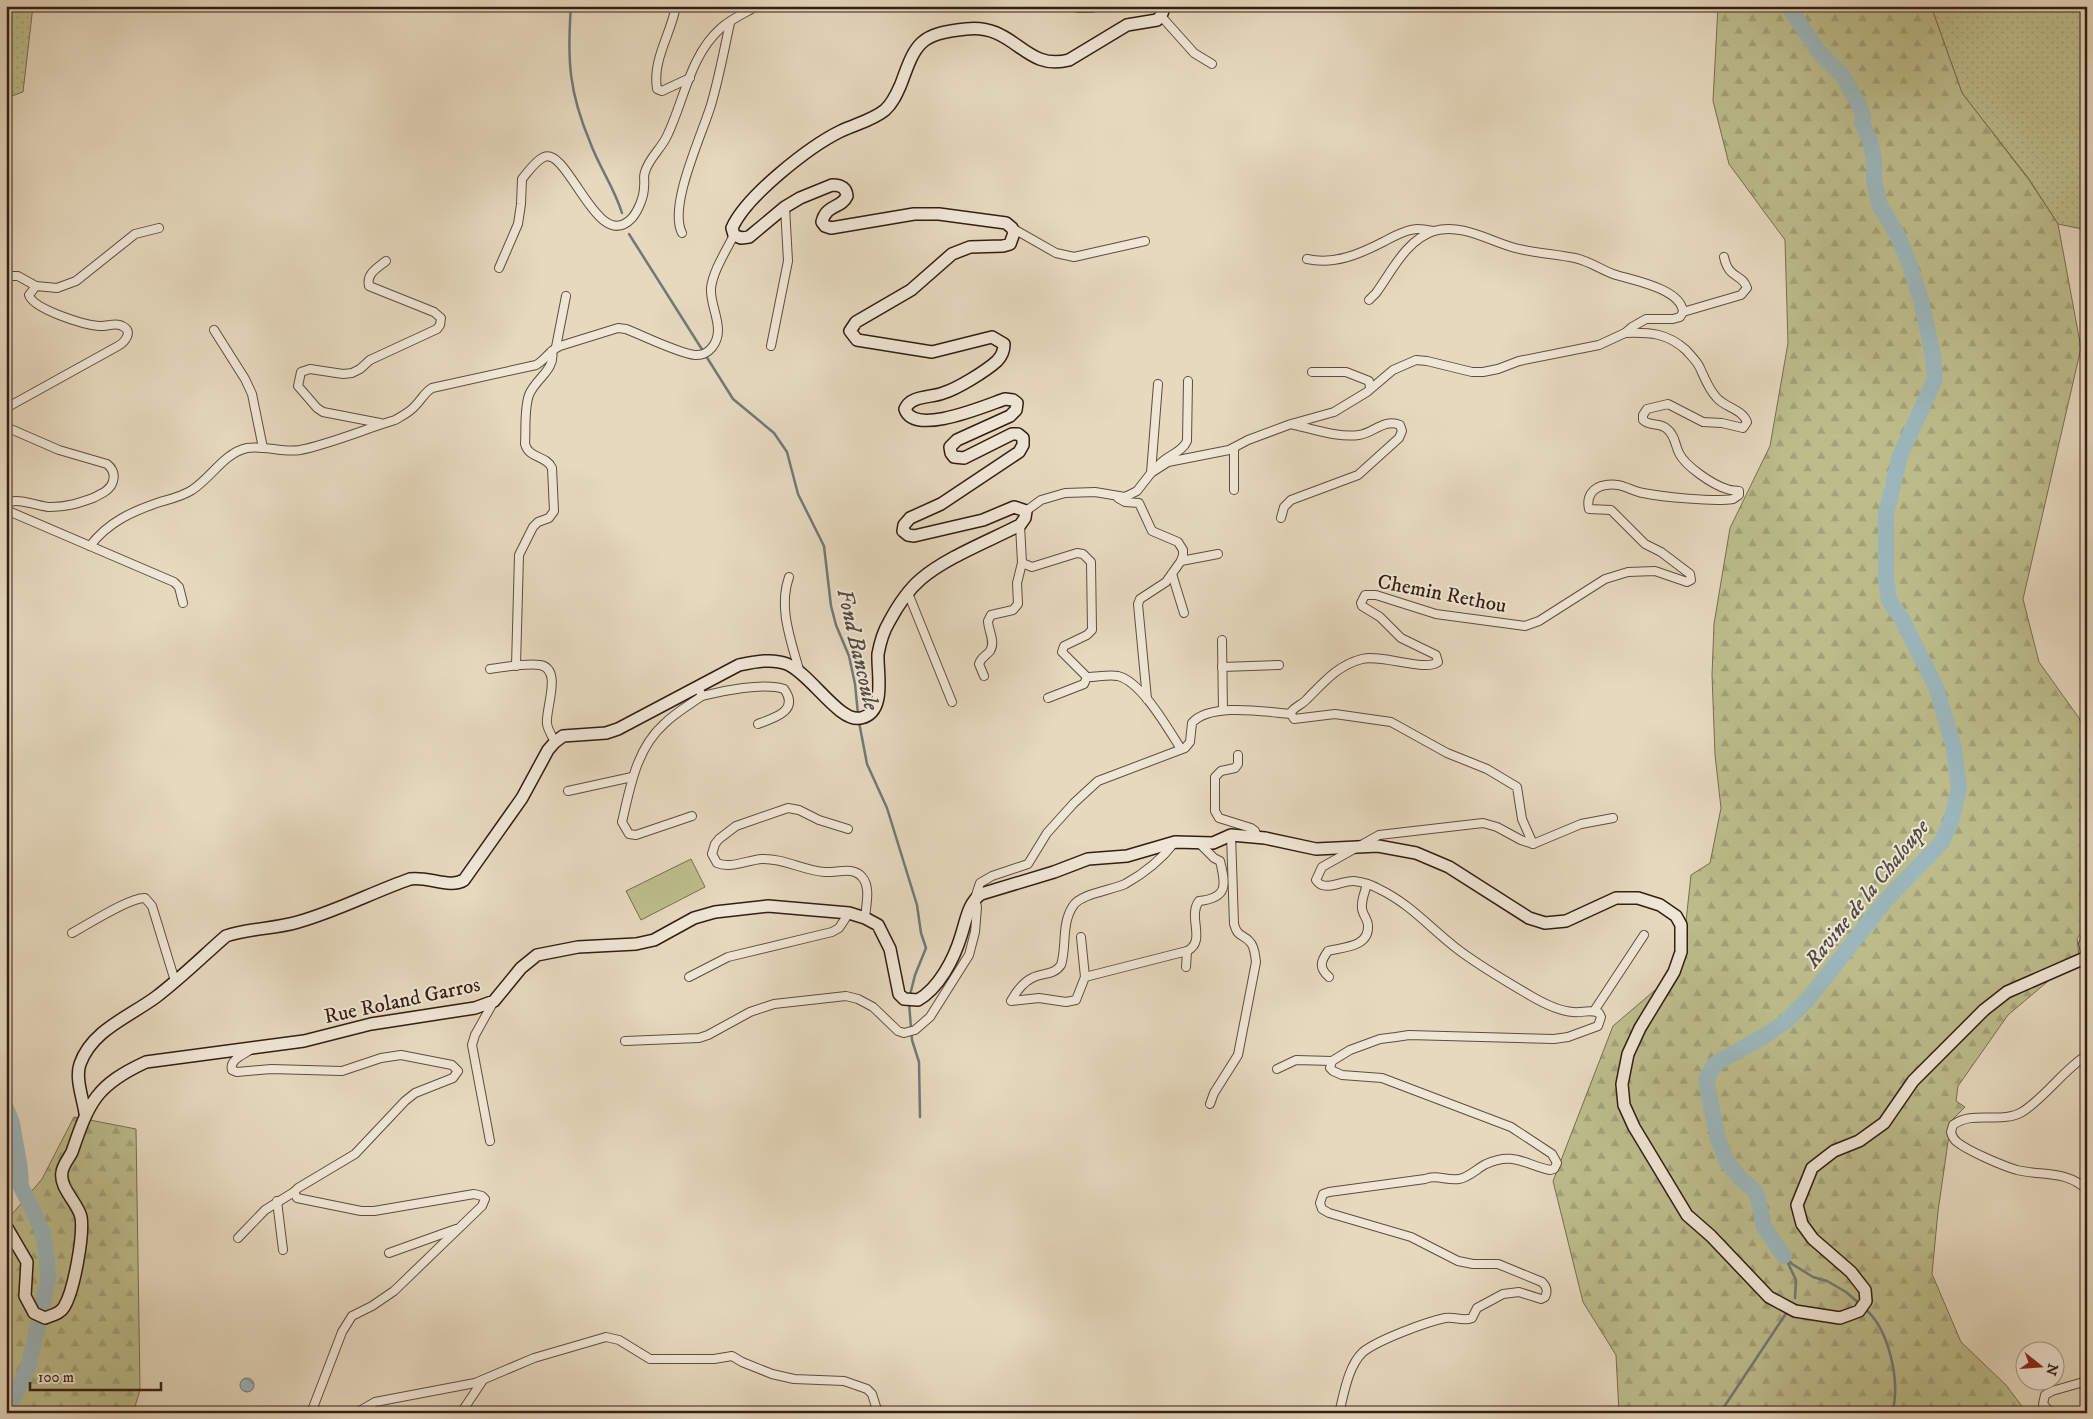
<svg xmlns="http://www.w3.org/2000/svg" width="2093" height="1419" viewBox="0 0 2093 1419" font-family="'IM FELL DW Pica',serif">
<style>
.grass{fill:url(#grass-dots);stroke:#786d50}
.forest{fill:url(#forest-firs);stroke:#786d50}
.pitch{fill:#bdbd8c;stroke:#786d50}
.water{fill:url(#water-waves);stroke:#717978}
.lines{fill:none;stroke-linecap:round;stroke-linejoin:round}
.stream{stroke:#717978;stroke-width:2.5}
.river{stroke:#9bb7bc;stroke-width:16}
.street-casing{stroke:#604c3e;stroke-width:10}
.secondary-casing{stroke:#331d13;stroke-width:14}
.street{stroke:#efe6d5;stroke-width:8}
.secondary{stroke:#efe6d5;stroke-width:11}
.labels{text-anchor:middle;stroke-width:4;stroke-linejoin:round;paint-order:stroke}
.street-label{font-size:21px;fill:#331d13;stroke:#efe6d5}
.water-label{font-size:22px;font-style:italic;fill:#524b46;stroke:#efe6d5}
</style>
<defs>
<pattern id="grass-dots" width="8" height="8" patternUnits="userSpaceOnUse" patternTransform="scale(1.25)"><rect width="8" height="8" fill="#bdbd8c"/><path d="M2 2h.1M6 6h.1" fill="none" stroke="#a3a278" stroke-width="1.8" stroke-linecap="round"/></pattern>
<pattern id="forest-firs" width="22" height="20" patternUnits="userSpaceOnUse" patternTransform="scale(1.25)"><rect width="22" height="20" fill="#bdbd8c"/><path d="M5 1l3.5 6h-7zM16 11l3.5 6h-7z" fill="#a3a278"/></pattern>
<pattern id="water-waves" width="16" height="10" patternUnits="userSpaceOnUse" patternTransform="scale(1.25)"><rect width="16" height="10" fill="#9bb7bc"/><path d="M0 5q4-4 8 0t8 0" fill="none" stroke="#7f9498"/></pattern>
</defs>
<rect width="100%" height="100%" fill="#e6d9be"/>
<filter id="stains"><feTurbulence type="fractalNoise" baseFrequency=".004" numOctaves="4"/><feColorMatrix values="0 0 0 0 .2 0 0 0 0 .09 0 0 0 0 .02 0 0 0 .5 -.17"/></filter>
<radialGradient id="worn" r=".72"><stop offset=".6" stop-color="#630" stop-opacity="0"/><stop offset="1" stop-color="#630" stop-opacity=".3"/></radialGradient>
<g class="grass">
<polygon points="6,6 33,6 23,92 6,98"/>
<polygon points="1931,6 2087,6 2087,230 2058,224 2029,179 1962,93"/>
</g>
<g class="forest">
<polygon points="1718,6 1931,6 1962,93 2029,180 2058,224 2081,348 2023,599 2039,662 2079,718 2087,733 2087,924 2077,939 2079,955 2008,1015 1958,1086 1956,1101 1965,1107 1951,1121 1938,1211 1932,1274 1961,1342 2006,1385 2027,1413 1619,1413 1616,1355 1583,1302 1553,1181 1613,1026 1681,968 1691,875 1710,863 1721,808 1715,755 1712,675 1714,624 1730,528 1770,446 1788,343 1785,240 1729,164 1713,101"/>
<polygon points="74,1117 136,1129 140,1390 133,1413 6,1413 6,1230 13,1213 42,1179"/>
</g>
<polygon class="pitch" points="691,859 705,887 641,920 626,891"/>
<circle class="water" cx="247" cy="1385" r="7"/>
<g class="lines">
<g class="stream">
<path d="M571,6C567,60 569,92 590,142C599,167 614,187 622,213"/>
<polyline points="629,234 703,351"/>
<polyline points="706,356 733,399 774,433 787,452 798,494 824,546 831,606 836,625 849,656 855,684 858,714"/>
<polyline points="859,722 867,764 887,808 917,905 921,933 926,948 915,975 910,995"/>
<polyline points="909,1003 912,1040 919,1062 920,1117"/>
<polyline points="1784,1256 1792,1264 1813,1277 1827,1281 1846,1292 1860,1304"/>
<polyline points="1786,1259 1796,1280 1795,1298"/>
<path d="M1864,1308C1889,1328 1901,1382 1892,1413"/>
<polyline points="1720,1413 1787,1312"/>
</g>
<g class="river">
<polyline points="6,1108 12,1123 20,1169 21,1187 33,1210 43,1234 47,1258 48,1280 29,1365 7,1413"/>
<polyline points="1784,1256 1764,1227 1758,1199 1755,1191 1739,1177 1727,1162 1718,1139 1706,1080 1715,1064 1766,1035 1785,1022 1809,998 1886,900 1941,843 1951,822 1959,788 1954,748 1936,687 1902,619 1889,600 1886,579 1886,514 1900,456 1935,379 1933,355 1921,300 1909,263 1897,234 1880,206 1874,181 1874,159 1870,141 1862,122 1863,115 1859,105 1843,76 1819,52 1788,6"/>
</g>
<g class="street-casing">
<g id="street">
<path d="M676,6C671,34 652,60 657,89L662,91L690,78"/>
<polyline points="1161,16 1194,53 1212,64"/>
<polyline points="1012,228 1056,253 1074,257 1145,241"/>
<path d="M682,233C668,206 702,135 711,105C719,78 724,50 730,23"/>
<path d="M1307,259C1335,265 1360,254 1385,241C1394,236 1407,229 1418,229C1423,229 1428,230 1433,231"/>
<path d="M499,268L518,224L521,204L522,179C528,172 535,161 544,157C569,147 597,255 632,218C638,211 644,197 644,187C645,181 643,177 645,172C649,158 661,149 667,136C684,101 690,55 721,28C731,19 745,13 757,6"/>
<polyline points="6,276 18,276 36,286"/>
<path d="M1683,312L1741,295L1747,288C1742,273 1729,280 1724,257"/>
<polyline points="214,330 245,379 252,394 263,448"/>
<polyline points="771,346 788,261 785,207"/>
<polyline points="556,347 566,296"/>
<polyline points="1312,372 1346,372 1369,381 1370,388"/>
<path d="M6,408L118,346C125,342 134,331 122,326C116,322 106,327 99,326C84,325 33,309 29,295L36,286L57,288L76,281L135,234L159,228"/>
<path d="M380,423L323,412L317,408L298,386L301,372L310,369L343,374L352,373L360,369L370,360L437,329L440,325L441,318L434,312L369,286C366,274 377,268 386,261"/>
<path d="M6,427L59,450L107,464C112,468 115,474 113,481C111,490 101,494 93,498C79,503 67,507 51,507C39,507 16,496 6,504"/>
<path d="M1159,465C1167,455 1182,453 1187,441L1188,381"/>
<polyline points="1151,473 1158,384"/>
<polyline points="1234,490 1234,448"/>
<polyline points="1118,498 1125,502 1139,503 1152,531 1178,542 1183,550 1183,555 1181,561 1166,582 1140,599 1138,604 1147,699"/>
<polyline points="6,510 174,582 179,587 183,603"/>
<path d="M1026,511L1041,500L1065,493L1095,492L1125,497L1137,491L1151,473L1168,462L1229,450L1248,440L1291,424L1334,412L1367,392L1393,370L1416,360L1427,361L1472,372H1483L1498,369L1519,361L1599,345L1625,333L1632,327L1646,319H1673L1680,317L1683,312C1681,288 1631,280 1613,274C1600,269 1589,261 1575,258C1555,254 1534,253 1515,248C1489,241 1462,223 1434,231C1406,240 1392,271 1376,293L1369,300"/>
<path d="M1281,518L1284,507L1291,500L1358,475L1399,438L1402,431L1400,425C1384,418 1374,433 1359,435C1338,438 1314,429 1294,425"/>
<path d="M1020,525L1022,563L1032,567L1077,553L1083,554L1091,562L1092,630L1087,635L1064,646L1062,652L1087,677C1097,677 1109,674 1118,676C1142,682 1168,729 1181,749"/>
<path d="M90,546C108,522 133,511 160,502C171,499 183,496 192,490C211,478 224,453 247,448C264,445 283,453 300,450C330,444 365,429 395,420C402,416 410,412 415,406C422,399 424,393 432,388L536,365C545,360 550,350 560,346L618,328L626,329C644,336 678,353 695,355C709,356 718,343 718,330C718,316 710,302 711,288C713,271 726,251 734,235"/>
<polyline points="1181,561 1218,554"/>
<polyline points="1172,574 1184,613"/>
<path d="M789,577C778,608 791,640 799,670"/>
<polyline points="908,593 952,702"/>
<polyline points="1222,640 1223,710"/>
<path d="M516,666L519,555L533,527L538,522L549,518L554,511L552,468C546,455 529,459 525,444C526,429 524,409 529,395C535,379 556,370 552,351"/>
<polyline points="1222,667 1279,665"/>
<path d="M490,669C506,667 524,663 540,665C563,669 545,709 547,724C548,730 552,736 555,742"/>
<path d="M984,676L979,664C981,657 986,656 990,651C996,642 988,630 988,621L991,615L1013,610L1018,604L1017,583L1022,563"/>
<path d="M702,696C721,691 765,682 784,689C800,711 774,718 758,724"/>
<polyline points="1048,698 1084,684 1087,677"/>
<polyline points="1238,755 1238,764 1235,768 1221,771 1215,777 1215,811 1219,818 1251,828 1255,831 1257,836"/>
<polyline points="568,791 632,777"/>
<path d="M692,816L636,835L629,834L622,822C630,788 636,749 664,724C675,713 689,705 702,696L698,687"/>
<path d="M848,829L819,820L799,810L788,808L736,826L719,839L715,844L712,854L717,863C731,869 747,860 762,859C784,858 804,871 825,872C837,873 853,866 862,877C871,887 866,905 865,918"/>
<path d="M1175,842C1161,860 1145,873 1125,884C1112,890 1080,894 1073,906C1061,924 1067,946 1061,965C1053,976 1043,972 1032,978C1022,983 1016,992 1011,1001L1039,998L1066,1002L1076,1000L1085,977L1187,951L1186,967"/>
<path d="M1533,844L1522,819L1517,787L1487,769L1447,753L1391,722L1335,714L1294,719L1291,714L1292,711C1296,706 1303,704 1307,699C1324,682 1338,665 1362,659C1382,654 1425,672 1438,662L1436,655L1401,638L1380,617L1362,606L1361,603L1365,595H1376L1436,614L1525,626L1539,621L1605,579L1628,572L1655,571L1687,582L1691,580L1690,574L1661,552L1645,544L1611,510L1589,509C1586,496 1593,487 1606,485C1620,482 1631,491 1643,493C1663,497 1714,502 1733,499L1739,495V491C1735,490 1731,491 1727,489C1713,485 1685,466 1679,453C1675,445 1675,435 1667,429C1660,422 1651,427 1643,420V415L1647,409L1668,404L1703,422L1722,423L1743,428L1747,422C1742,409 1726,408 1717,398C1709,390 1705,379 1700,368C1697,361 1691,356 1686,350C1667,333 1650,332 1625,333"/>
<path d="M72,933C87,925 130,897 145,898L152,906L175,981"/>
<polyline points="2087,933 2083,944 2087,957"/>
<polyline points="1081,937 1085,977"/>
<path d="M1187,951C1207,941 1187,917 1199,901C1228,898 1226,885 1220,861L1214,858L1199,843"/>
<polyline points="689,977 728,957 832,932 839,928 849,913"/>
<path d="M1329,977C1319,968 1320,962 1328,951C1344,947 1369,947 1368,926C1368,919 1362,914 1362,908C1361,900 1365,892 1367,884"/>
<polyline points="1594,1011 1644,935"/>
<path d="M625,1041L699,1038L708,1035L750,1012L774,1004L846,996L858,999L873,1007L898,1031L904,1033L915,1030L930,1017L969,955L975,932L977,907L975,898L980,883L992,876L1028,864L1047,833L1074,803L1098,781L1185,748L1190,742L1192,723C1210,702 1266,712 1291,714"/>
<path d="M250,1050C243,1055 229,1060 232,1070L237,1072L271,1069L342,1071L381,1058L401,1055L452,1065L458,1071L453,1078L415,1093L405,1101L355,1154L298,1188L294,1192L297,1198L361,1211H374L474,1194L482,1196L485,1199L482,1206L394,1291L372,1306L352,1316L342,1332L311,1413"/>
<path d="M2087,1055C2063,1070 2046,1097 2022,1112C2002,1124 1972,1110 1953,1125L1951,1132C1952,1136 1953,1139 1957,1142C1968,1151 2003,1166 2017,1170C2042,1176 2067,1170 2087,1190"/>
<polyline points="1277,1069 1296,1060 1332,1061"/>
<path d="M1210,1104L1214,1093L1238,1055L1256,962C1255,956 1255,947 1250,942C1242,933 1238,938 1234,924L1231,835"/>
<polyline points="490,1141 472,1045 475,1035 494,1001"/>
<polyline points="277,1201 283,1250"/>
<polyline points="238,1238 265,1210 294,1192"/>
<polyline points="389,1253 456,1229"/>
<polyline points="356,1413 375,1402 475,1383 534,1358 606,1337 619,1340 650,1359 714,1359 732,1356 742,1362 772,1374 794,1379 844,1381 867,1389 872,1394 878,1413"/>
<polyline points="461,1413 483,1380"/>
<path d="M1339,1413C1344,1394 1348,1366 1363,1352C1378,1340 1426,1322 1445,1318C1455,1316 1462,1322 1472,1318L1477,1308L1503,1294L1519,1292L1541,1299L1545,1297C1548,1291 1547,1287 1542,1282L1498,1264H1473L1458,1261L1411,1237L1329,1213L1322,1209L1320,1203L1323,1194L1329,1192L1425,1179C1437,1174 1446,1181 1459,1179C1468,1178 1478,1168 1486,1164C1514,1151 1525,1165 1550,1170L1554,1169L1557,1163L1552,1154L1511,1127L1382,1078L1342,1075L1333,1071L1330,1068L1332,1061L1350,1050L1380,1039L1396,1037L1409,1035L1554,1039L1568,1037L1598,1026L1601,1017L1599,1013C1590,1009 1583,1013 1573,1012C1559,1011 1543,1003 1531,996C1507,982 1483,968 1460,951C1433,931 1411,904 1379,889C1372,885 1362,882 1354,881C1342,880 1324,893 1316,880L1322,867L1379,835L1483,823L1497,827L1521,840L1533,844L1581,824L1613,818"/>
<polyline points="2051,1413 2043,1404 2045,1395 2052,1391 2087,1381"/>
</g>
</g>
<g class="secondary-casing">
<g id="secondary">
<polyline points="1078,6 1092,6"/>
<path d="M85,1113C83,1099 75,1078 80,1064C92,1030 129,1017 156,997C181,978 203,956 226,936C249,928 275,929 298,922C337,911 373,892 410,879C428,876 450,889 464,880L522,798L548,750L555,742L563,736L606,733L618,729L739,665C754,662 772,658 787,664C811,674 839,723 861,718C887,712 877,673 878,654C880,643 883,632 889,622C897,607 908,590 921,579C947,557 989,541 1020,525L1025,518L1026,511L1014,507L983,520L914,536L908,535L903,531L904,525L910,518L941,504L1019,452L1023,445V438L1018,434H1012L964,458L954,457L951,453L950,447L957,440L1010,416L1016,410L1017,403L1013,400L1005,399C987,405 914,437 905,409C911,395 931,398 943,393C957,389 986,371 997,361C1002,356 1004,350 1004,344L992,337L932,352L857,340L850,331L856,322L911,290L952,254L970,247L1003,246L1010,244L1014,233L1012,228L1006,223L939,214H914L831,228L825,226L822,222C826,204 841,209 847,196C846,187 840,185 832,185L800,198L785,207L749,237L741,238L734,235L732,228C746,196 810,146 841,131C856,124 873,120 885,110C893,103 897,93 901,84C916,42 920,34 966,29C1015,23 1024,72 1069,60L1127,25L1157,20L1161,16L1165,6"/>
<path d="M6,1226L27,1262L25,1296L34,1313L45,1318C52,1315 60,1314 64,1307C74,1291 84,1235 81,1217C78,1203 59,1188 62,1172C63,1165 69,1158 72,1152C89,1102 96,1085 146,1062L304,1041L371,1024L475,1008L494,1001L521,968L537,955L578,947L636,944L654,940L694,918L715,912L768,906L849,913L865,918L878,925L890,949L899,994L904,999L918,1000C939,988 954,959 961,936C966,921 968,903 981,894L1054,872L1088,859L1127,856L1175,842L1213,843L1231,835L1265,838L1316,849L1378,846L1416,853L1449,867L1529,918L1545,923L1566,921L1616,898H1638L1660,905L1676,916L1681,925V952L1674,972L1640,1028L1628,1054L1622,1084L1624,1105L1634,1127L1687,1215L1711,1236L1769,1297L1795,1311L1840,1318L1859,1311L1866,1301L1865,1290L1851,1272L1813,1239L1802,1224L1797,1205L1812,1168L1834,1151L1859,1141L1884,1123L1913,1081L1984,1010L2007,992L2087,957"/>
</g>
</g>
<use href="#street" class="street"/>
<use href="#secondary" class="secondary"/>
</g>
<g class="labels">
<g class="street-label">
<text transform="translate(1442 593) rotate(11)" y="7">Chemin Rethou</text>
<text transform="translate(402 1000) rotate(-12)" y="7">Rue Roland Garros</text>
</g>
<g class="water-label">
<text transform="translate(859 649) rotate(77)" y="8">Fond Bancoule</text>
<text transform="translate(1866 893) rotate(-51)" y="8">Ravine de la Chaloupe</text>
</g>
</g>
<rect width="2093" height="1419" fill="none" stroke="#e6d9be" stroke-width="25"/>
<rect x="8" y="8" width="2078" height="1404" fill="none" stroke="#331d13" stroke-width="2.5"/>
<rect x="12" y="12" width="2068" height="1394" fill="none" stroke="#331d13"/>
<g transform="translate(2040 1366) rotate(107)"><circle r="24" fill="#efe6d5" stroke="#a49687"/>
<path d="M0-4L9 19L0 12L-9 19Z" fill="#8f2418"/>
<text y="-8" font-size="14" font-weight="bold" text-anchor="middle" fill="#331d13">N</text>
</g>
<path d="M30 1382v8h131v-8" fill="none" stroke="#331d13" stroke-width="2.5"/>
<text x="38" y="1382" font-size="15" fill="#331d13" stroke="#efe6d5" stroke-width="4" paint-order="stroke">100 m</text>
<rect width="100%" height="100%" filter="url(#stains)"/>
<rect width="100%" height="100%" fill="url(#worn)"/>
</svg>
